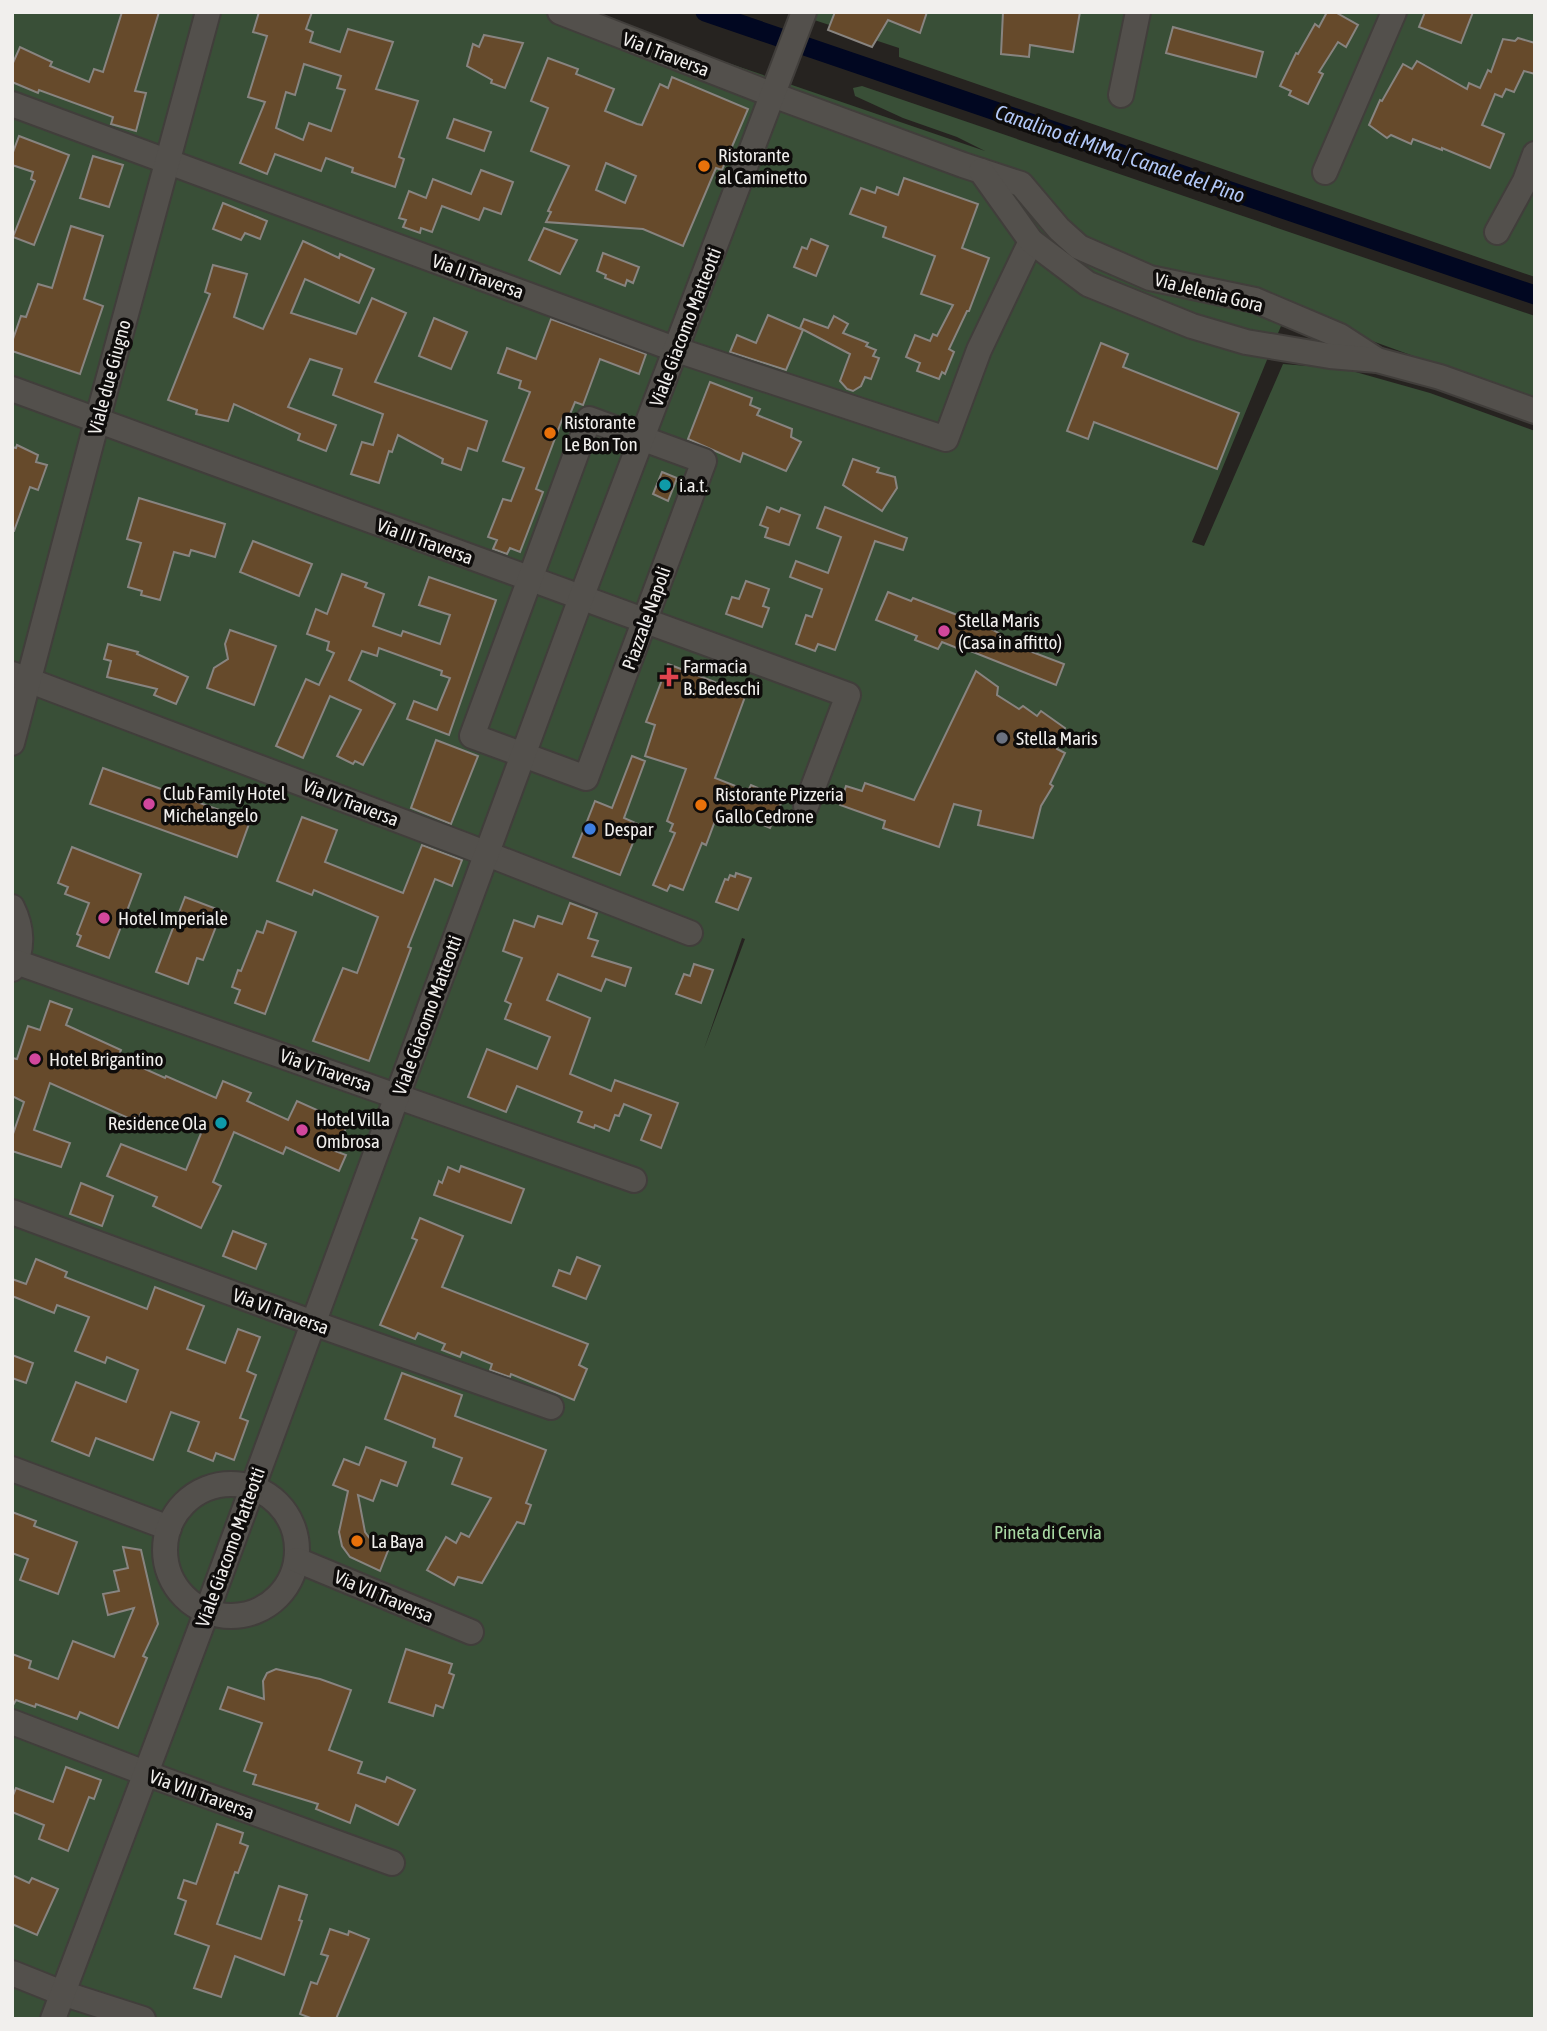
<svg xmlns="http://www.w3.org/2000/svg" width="1547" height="2031" viewBox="0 0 1547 2031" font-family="'Asap Condensed',sans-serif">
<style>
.green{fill:#394f37;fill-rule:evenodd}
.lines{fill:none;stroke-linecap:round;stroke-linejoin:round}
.canal{stroke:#010721;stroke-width:19}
.building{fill:#664a2b;stroke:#888480;stroke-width:2;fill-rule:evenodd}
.minor-casing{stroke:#413e3b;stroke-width:28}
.minor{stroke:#53504c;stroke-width:24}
.food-dot{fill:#e8710a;stroke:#0e0c0b;stroke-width:2.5}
.culture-dot{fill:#0f9aa8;stroke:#0e0c0b;stroke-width:2.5}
.hotel-dot{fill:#d1479c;stroke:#0e0c0b;stroke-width:2.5}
.health-dot{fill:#e0444e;stroke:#0e0c0b;stroke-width:2.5}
.worship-dot{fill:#6b7280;stroke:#0e0c0b;stroke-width:2.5}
.shop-dot{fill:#3f7fe0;stroke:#0e0c0b;stroke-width:2.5}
.labels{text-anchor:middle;stroke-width:7;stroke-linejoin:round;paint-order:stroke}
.street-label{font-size:19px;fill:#f1efed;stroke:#0e0c0b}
.poi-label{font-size:19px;fill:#f1efed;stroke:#0e0c0b;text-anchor:start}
.park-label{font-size:19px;fill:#a9d9a3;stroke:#0e0c0b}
.water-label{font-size:21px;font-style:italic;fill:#b2c8f8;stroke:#0e0c0b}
</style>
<rect width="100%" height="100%" fill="#262320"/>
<g class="green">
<path d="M12,12H579L985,151L957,137L903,118L855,96L853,88L862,86L1535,316V400L1350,333L1340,346L1317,349L1323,340L1299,331L1281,326L1192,542L1204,546L1283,364L1345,369L1430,393L1535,431V2019H12ZM742,938L745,939L704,1049Z"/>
<polygon points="790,12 1535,12 1535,277 899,57 899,48"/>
</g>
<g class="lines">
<polyline class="canal" points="705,12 1535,295"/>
</g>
<g class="building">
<polygon points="122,12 159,12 135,91 146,93 136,131 111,124 113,117 39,90 38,93 12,82 12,65 20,47 52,62 50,66 89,82 94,69 103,72"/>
<path d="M259,12H312L306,29L313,32L310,42L340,52L348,29L393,42L376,89L418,101L399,157L404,159L395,187L352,172L353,168L326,158L321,171L275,154L267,174L240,163L265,102L248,97L267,36L253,32ZM304,64L341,76L337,88L345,90L331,131L309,123L303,140L276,128L286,92L295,95Z"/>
<polygon points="835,12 927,12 920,33 888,20 872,47 828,30"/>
<polygon points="1003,12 1080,12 1073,52 1030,45 1029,57 1001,54"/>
<polygon points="1327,12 1335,12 1358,25 1346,47 1338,42 1319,72 1323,74 1308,104 1289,95 1291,91 1280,86 1296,53 1298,54 1315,24 1319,27"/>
<polygon points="1425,12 1473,12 1461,43 1419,27"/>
<polygon points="1173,27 1263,52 1256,77 1166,53"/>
<polygon points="484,35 523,43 505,88 491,83 492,80 467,66 473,44 479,47"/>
<polygon points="1518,38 1535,43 1535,74 1524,71 1514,92 1506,89 1502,97 1495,94 1482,125 1504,134 1490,168 1442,148 1442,150 1413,139 1411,144 1391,135 1387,138 1369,125 1380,100 1382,101 1403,64 1412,69 1417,61 1467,89 1469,83 1480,88 1488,70 1491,72 1503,39 1515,41"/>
<path d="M548,58L578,69L576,74L614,89L605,111L637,124L642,125L660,84L668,88L672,77L748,109L722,170L716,168L683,246L643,229L546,222L551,212L548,211L569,166L531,151L548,108L531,101ZM606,163L636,176L625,203L596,190Z"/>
<polygon points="454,119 491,132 484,151 447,138"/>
<polygon points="19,136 69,155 34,245 13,237 35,181 31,179 33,172 12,165 12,155"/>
<polygon points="93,156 123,165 109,207 80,198"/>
<polygon points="481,170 513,182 501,214 484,208 479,220 442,206 432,232 421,228 420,233 403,227 406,220 399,218 409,191 426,198 433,179 471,194"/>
<polygon points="904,178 978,204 962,248 989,258 969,311 967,311 949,349 954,352 945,374 942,372 939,379 917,371 920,363 906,357 915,335 930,341 933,334 937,336 953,305 921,294 935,256 883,237 886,227 850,214 861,188 875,193 877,187 898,195"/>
<polygon points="223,203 267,221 260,239 245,233 241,240 213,229"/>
<polygon points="71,226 103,236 84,299 103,306 80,374 12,351 12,342 21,316 26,317 38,284 52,288"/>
<polygon points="544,228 577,240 560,274 529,260"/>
<polygon points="811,239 828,246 816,276 794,267 802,247 807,249"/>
<polygon points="303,241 339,258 340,254 374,269 359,303 305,279 291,313 356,334 372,298 406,313 375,382 487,421 477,451 468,448 461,470 442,463 443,459 398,435 392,452 389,451 379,483 351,474 362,442 373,445 383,414 333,395 342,369 310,359 288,407 336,425 326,451 298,440 300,434 234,404 228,421 196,414 197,410 168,400 210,294 205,292 213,265 247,274 234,317 263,329"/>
<polygon points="603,253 639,267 633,283 627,280 625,286 605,278 606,275 597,271"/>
<polygon points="768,315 803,330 786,370 730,352 737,335 756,343"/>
<polygon points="834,316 848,324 843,333 868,343 866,346 876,350 873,356 879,358 871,379 865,377 861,386 853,391 847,389 840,381 850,354 800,328 804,319 828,328"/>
<polygon points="434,318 467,332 451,369 419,356"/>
<polygon points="551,319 646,354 639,374 600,359 583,405 575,402 568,419 563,417 536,489 543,492 520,552 510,548 507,554 493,549 497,540 488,537 503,499 511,501 524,468 503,461 530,392 519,388 521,381 498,373 507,348 536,359"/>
<polygon points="1101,343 1128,354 1123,367 1239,413 1217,469 1094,422 1088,439 1067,431"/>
<polygon points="710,382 752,398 750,405 760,409 757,415 792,429 791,437 801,442 786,471 743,453 740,462 688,439"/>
<polygon points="17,445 38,455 36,462 47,465 38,490 30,487 14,531 12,531 12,447 16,448"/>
<polygon points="853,459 879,468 877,472 895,477 897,488 882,511 843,485"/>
<polygon points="662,472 677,478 668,501 653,494"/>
<polygon points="139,498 225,524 215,557 191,550 189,556 174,552 160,600 141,595 142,591 128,587 141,543 127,539"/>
<polygon points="767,507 779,512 781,508 800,515 789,545 765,537 768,528 760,525"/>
<polygon points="825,507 907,538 903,550 875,541 835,650 818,644 815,651 796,644 806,615 812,617 822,589 790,577 796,561 828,573 841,537 817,528"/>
<polygon points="253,541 312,564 299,596 240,572"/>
<polygon points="342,574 367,583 365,587 384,594 373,626 401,636 403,631 440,644 450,615 419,605 429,577 496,600 449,735 407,719 414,701 437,710 450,678 441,675 442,671 379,648 377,656 362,651 349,680 395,704 363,765 355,761 353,764 337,756 361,710 330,696 303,758 276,746 306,679 319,685 334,653 327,650 329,642 307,634 316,609 327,614"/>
<polygon points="746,581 769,589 763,606 769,608 762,627 726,614 732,597 739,599"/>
<polygon points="888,592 911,601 913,598 986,626 1000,634 998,639 1064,664 1056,685 958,646 957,648 942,642 938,649 915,640 917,636 876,620"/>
<polygon points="230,630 276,646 254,705 207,688 214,668 228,659 225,644"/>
<polygon points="108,644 138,652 137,654 188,677 176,704 154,695 157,689 107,677 111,661 104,659"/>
<polygon points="668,664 746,694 715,778 748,791 751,785 783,799 770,828 731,811 726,825 715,821 706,845 702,843 683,890 670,885 667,891 653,885 675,833 670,831 673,824 667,821 686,769 645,756 655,725 646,722"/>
<polygon points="976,671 998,687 997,695 1019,709 1023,706 1037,716 1041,711 1065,728 1057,749 1065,753 1050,784 1053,786 1041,806 1033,838 978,825 981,811 954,804 939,847 883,828 885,821 840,805 846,786 862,791 865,783 914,800"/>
<polygon points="436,740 478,756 451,824 411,808"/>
<polygon points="632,756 645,761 624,818 640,825 620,875 573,857 595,801 612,808"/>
<polygon points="103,768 250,821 237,857 90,804"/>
<polygon points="302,817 337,830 325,862 403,893 422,845 462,860 452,886 435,879 408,947 411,948 369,1061 313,1041 343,968 357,973 378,917 314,890 312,895 277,881"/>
<polygon points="72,847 141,874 109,958 77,946 81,936 77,934 89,903 65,894 68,887 58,883"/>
<polygon points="736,873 751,878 738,910 716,902 725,879 728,880 730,875 735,877"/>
<polygon points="185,897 222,911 203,960 197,958 188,984 156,972"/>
<polygon points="570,903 597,913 588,938 598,941 592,956 631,968 625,986 606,979 601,991 558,974 547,1000 590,1018 570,1074 611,1091 615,1080 678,1103 661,1148 641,1140 651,1115 624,1104 619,1116 615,1115 609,1131 595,1125 594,1128 578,1122 582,1112 517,1086 506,1112 468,1097 487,1049 537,1069 550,1037 505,1019 511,1004 505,1001 522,958 503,951 514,920 534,927 538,916 562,924"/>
<polygon points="267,921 296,932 265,1014 235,1003 240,990 232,987 238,970 241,971 257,931 263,933"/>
<polygon points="694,964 713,970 701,1003 676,994 684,974 690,976"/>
<polygon points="50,1001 72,1009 66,1025 121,1050 118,1057 165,1078 166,1076 216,1098 223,1081 251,1093 247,1101 288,1120 297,1101 348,1124 335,1151 346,1155 339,1171 286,1147 283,1154 234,1132 213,1182 221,1186 201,1228 153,1206 157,1197 107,1176 121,1144 186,1170 202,1131 175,1120 172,1128 141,1113 137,1122 50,1083 34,1130 70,1143 61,1167 12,1151 12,1137 24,1102 12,1096 12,1058 17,1059 28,1026 40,1030"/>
<polygon points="461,1166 524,1189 511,1223 434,1195 439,1181 442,1183 448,1167 459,1172"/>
<polygon points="81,1183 113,1196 102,1226 70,1214"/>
<polygon points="420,1218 463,1236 442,1287 588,1344 579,1365 587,1369 574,1400 511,1374 510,1377 490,1370 492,1364 462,1352 460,1357 442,1350 445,1344 418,1333 415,1339 380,1325 417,1240 412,1238"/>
<polygon points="233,1231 266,1244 256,1269 223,1256"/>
<polygon points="577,1257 600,1266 586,1299 553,1286 559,1270 570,1274"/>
<polygon points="36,1259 67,1272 65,1277 147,1309 155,1287 204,1306 187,1349 225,1363 238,1329 260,1337 247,1371 256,1375 240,1418 248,1421 234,1460 216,1453 213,1461 188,1451 199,1422 171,1412 153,1460 96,1438 89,1456 52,1441 76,1382 126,1402 138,1370 107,1357 105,1363 75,1351 89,1317 57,1305 54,1313 12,1296 12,1279 26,1284"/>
<polygon points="12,1355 33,1363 26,1383 12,1378"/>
<polygon points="402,1373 462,1395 455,1416 546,1450 526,1503 531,1505 524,1524 517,1522 482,1583 458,1577 454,1585 427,1570 446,1537 456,1543 461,1533 469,1537 491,1498 452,1484 462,1458 433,1447 435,1439 385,1419"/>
<polygon points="366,1447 406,1462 397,1486 381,1480 373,1501 358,1495 365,1532 371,1540 389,1548 380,1571 350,1557 342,1546 339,1532 348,1491 333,1485 344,1459 359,1465"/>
<polygon points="12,1512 36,1521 34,1526 77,1542 58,1594 20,1580 28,1559 12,1553"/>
<polygon points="123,1547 141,1550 158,1624 143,1656 147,1658 118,1728 80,1712 77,1719 36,1704 35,1707 16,1700 12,1707 12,1654 31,1661 29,1668 58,1679 73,1641 114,1657 134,1608 108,1615 103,1594 119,1591 114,1571 128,1568"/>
<polygon points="406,1649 452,1664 449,1673 454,1675 443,1708 436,1705 433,1716 389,1702"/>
<polygon points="276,1669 320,1679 351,1690 329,1750 362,1762 358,1773 385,1782 387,1777 415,1790 398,1825 356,1805 350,1823 316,1809 318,1804 253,1784 256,1775 244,1771 262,1723 220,1709 228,1687 264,1699 263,1681 267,1673"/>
<polygon points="66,1767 101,1780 94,1799 89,1797 68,1851 39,1839 44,1825 12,1812 12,1798 16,1788 53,1802"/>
<polygon points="217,1824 243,1833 240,1843 248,1846 238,1873 235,1872 217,1924 261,1939 279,1886 307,1895 299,1920 302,1921 284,1975 235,1956 221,1997 194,1988 209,1946 175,1934 186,1901 178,1898 184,1880 196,1884"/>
<polygon points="12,1875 29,1883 32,1878 58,1889 37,1935 12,1924"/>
<polygon points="330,1929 348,1935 349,1931 369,1939 336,2019 313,2019 300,2014 311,1982 317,1984 328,1956 321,1954"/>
</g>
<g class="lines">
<g class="minor-casing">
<g id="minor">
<polyline points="560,12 773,95 963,165 1021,184 1059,229 1079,247 1150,278 1255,300 1340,336 1377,360"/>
<polyline points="1121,95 1138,12"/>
<polyline points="12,104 677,350 946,439 979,350 1031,241"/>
<polyline points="981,171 1031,241 1088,284 1192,326 1246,342 1330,356 1377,360 1440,377 1535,411"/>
<polyline points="1325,172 1394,12"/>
<polyline points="1497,232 1525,181 1535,154"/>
<polyline points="12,389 848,695 806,806"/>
<polygon points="589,419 704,461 586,778 472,736"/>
<polyline points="12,674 467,846 690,933"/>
<polyline points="12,743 97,421 208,12"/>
<path d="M12,907C22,927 24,949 12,969"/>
<polyline points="16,962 634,1180"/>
<polyline points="12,1212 313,1323 551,1407"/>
<polyline points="12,1469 169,1528"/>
<circle cx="231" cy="1550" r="66"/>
<polyline points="297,1560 471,1632"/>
<polyline points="12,1722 145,1773 392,1863"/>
<polyline points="12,1973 62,1993 143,2019"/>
<polyline points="53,2019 207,1611 581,598 804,12"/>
</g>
</g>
<use href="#minor" class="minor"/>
</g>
<g class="food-dot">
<circle cx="704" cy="166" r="7"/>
<circle cx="550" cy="433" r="7"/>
<circle cx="701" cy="805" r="7"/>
<circle cx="357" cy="1541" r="7"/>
</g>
<g class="culture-dot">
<circle cx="665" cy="485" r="7"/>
<circle cx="221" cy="1123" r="7"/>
</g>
<g class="hotel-dot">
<circle cx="944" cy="631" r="7"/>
<circle cx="149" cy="804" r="7"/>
<circle cx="104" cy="918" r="7"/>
<circle cx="35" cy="1059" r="7"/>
<circle cx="302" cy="1130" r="7"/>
</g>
<path class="health-dot" d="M665.5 666.5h7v7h7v7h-7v7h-7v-7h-7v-7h7z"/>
<circle class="worship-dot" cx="1002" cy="738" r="7"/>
<circle class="shop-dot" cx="590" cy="829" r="7"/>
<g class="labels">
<g class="street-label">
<text transform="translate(666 54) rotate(21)" y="7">Via I Traversa</text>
<text transform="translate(478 276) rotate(20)" y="7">Via II Traversa</text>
<text transform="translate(1209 292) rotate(14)" y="7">Via Jelenia Gora</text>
<text transform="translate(685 327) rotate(-69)" y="7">Viale Giacomo Matteotti</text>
<text transform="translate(109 377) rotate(-75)" y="7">Viale due Giugno</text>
<text transform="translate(425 541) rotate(20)" y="7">Via III Traversa</text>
<text transform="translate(646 618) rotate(-70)" y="7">Piazzale Napoli</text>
<text transform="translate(351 802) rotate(21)" y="7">Via IV Traversa</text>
<text transform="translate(427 1015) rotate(-70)" y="7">Viale Giacomo Matteotti</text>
<text transform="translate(326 1070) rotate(19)" y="7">Via V Traversa</text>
<text transform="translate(281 1311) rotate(20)" y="7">Via VI Traversa</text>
<text transform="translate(230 1547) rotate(-70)" y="7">Viale Giacomo Matteotti</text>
<text transform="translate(384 1596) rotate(23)" y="7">Via VII Traversa</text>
<text transform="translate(202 1794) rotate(20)" y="7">Via VIII Traversa</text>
</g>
<g class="poi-label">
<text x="718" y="162">Ristorante<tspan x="718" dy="22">al Caminetto</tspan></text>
<text x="564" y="429">Ristorante<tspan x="564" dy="22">Le Bon Ton</tspan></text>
<text x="679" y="492">i.a.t.</text>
<text x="958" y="627">Stella Maris<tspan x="958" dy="22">(Casa in affitto)</tspan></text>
<text x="683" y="673">Farmacia<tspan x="683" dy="22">B. Bedeschi</tspan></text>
<text x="1016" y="745">Stella Maris</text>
<text x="163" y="800">Club Family Hotel<tspan x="163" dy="22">Michelangelo</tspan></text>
<text x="715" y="801">Ristorante Pizzeria<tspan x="715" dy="22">Gallo Cedrone</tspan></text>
<text x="604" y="836">Despar</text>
<text x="118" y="925">Hotel Imperiale</text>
<text x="49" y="1066">Hotel Brigantino</text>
<text x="316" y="1126">Hotel Villa<tspan x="316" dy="22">Ombrosa</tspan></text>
<text x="207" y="1130" text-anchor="end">Residence Ola</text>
<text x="371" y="1548">La Baya</text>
</g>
<g class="park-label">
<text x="1048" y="1539">Pineta di Cervia</text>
</g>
<g class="water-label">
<text transform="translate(1120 154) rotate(19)" y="7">Canalino di MiMa | Canale del Pino</text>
</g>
</g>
<rect width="1547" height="2031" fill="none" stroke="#f1efed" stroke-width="28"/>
</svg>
